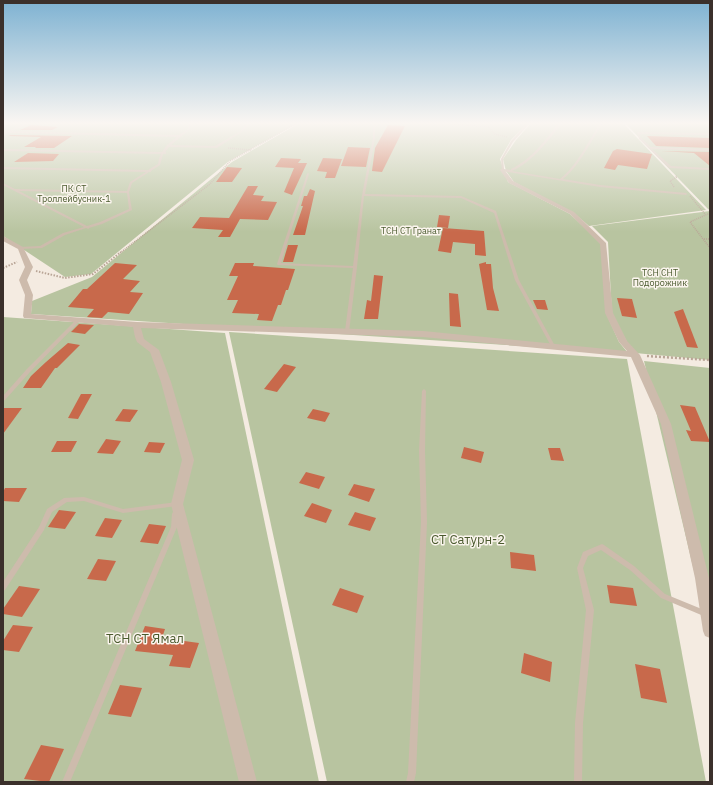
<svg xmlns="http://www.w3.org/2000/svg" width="713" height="785" viewBox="0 0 713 785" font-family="'IBM Plex Sans',sans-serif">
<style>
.green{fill:#b8c4a0}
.building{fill:#c8694b}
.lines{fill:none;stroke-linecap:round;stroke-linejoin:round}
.path-far2{stroke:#b9a596;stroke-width:1.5;stroke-dasharray:1 1;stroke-linecap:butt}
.path-far1{stroke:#b9a596;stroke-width:2;stroke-dasharray:1.5 1.5;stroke-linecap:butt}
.path{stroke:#b9a596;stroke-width:2.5;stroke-dasharray:2 2;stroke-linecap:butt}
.service{fill:#cdbbac;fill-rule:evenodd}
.minor{fill:#cdbbac;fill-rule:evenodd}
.labels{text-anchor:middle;stroke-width:3;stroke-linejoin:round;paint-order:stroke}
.far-park-label{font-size:9px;fill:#4a5a2e;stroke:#fbf5ee}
.near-park-label{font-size:13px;fill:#4a5a2e;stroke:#fbf5ee}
</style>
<rect width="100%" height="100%" fill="#f4ebe1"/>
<g class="green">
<polygon points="3,122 300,122 229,161 91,274 65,277 3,236"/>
<polygon points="301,122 529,122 511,140 500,159 508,182 570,214 601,243 606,313 619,342 628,353 31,314 32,301 92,277 232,162"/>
<polygon points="532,122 622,122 706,210 589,226 575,214 514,182 506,171 503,159 516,140"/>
<polygon points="624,122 710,122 710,210 708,209"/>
<polygon points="710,211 710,360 635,353 627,342 612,314 608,242 592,226"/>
<polygon points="3,317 225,333 319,782 3,782"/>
<polygon points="229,332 627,359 706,782 327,782"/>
<polygon points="644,361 710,368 710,638"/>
</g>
<g class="building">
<polygon points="31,125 58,127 52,130 20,130"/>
<polygon points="388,125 405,126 382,172 372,171 375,148"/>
<polygon points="11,135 72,136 54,148 35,148 36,147 24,147 41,137 8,136"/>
<polygon points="647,136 710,138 710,148 656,146"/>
<polygon points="348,147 370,148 366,167 341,166"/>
<polygon points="617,149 652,154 647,169 618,165 615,170 604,168 613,151"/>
<polygon points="661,151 710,152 710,166 694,153"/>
<polygon points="28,153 59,154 53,161 14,162"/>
<polygon points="281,158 301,159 298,163 307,163 292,195 284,192 294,168 275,167"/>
<polygon points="323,158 342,159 335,178 325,178 327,172 317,171"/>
<polygon points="227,167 242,168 232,182 216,182"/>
<polygon points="248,186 258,186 253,195 264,196 261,201 277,202 268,220 240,219 230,237 218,237 223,230 192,228 200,217 229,218"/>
<polygon points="310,189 315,191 305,235 293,235 303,206 301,206 304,196 307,196"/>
<polygon points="439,215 450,216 448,228 437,227"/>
<polygon points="443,228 484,231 486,256 475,255 475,244 453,242 451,253 438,251"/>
<polygon points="288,245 298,245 293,262 283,262"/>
<polygon points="486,262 486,264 491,264 493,288 499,311 487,310 479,264"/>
<polygon points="115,263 137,265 123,279 140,281 130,292 143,293 129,314 108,312 102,318 87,317 94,309 68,307 83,289 87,289"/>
<polygon points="235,263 254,263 253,266 295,269 288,290 286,290 281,305 278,305 272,321 257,320 259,314 232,313 238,300 227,300 238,276 229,276"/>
<polygon points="374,275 383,276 378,319 364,319 367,300 371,301"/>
<polygon points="449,293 458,294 461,327 450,326"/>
<polygon points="617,298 632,299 637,318 622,316"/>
<polygon points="533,300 545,300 548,310 537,309"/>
<polygon points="683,309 698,348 687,347 674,312"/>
<polygon points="79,324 94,325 85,334 71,332"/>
<polygon points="68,343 80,345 57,368 55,368 41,388 23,388 31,376 46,362"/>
<polygon points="284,364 296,367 277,392 264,389"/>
<polygon points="81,394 92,394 78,419 68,418"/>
<polygon points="680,405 695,407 710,442 691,441 686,430 691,431"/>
<polygon points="3,408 22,408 3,434"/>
<polygon points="123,409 138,410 130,422 115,421"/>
<polygon points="313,409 322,411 330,413 325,422 307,418"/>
<polygon points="106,439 121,441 113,454 97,453"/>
<polygon points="57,441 77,441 71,452 51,452"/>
<polygon points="149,442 165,443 160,453 144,452"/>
<polygon points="464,447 484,452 481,463 461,458"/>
<polygon points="548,448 560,448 564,461 551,460"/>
<polygon points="306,472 325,477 319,489 299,483"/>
<polygon points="354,484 375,489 369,502 348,495"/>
<polygon points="5,488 27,488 19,502 3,501 3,492"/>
<polygon points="312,503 332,510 326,523 304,516"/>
<polygon points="59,510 76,512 65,529 48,527"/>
<polygon points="355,512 376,518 370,531 348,525"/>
<polygon points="105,518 122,520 112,538 95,536"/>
<polygon points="149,524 166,526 158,544 140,542"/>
<polygon points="510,552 534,555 536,571 511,568"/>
<polygon points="98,559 116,561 106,581 87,579"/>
<polygon points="607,585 633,588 637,606 610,603"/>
<polygon points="19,586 40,589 22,617 3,614 3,609"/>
<polygon points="340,588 364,596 357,613 332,605"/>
<polygon points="13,625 33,627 19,652 3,650 3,641"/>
<polygon points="145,626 165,629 162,638 199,643 190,668 169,666 173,655 135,651"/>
<polygon points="524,653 552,662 550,682 521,673"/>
<polygon points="635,664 660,669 667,703 641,698"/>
<polygon points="120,685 142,688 131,717 108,714"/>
<polygon points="41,745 64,749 49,782 24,779"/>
</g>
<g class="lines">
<g class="path-far2">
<polyline points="426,122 489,127 494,134 507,137"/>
<polyline points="228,148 251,150"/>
<polyline points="674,187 670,181 677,177 675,175"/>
<polyline points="690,196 705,214"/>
<polyline points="710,213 690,222 710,248"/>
<polyline points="704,239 710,239"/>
<polyline points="120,253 210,184 230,161 299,122"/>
</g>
<g class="path-far1">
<polyline points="3,268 17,262"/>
<polyline points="36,271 65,278 93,274 121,252"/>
</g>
<polyline class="path" points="647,356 710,360"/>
<g class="service">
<path d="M29,122H33L11,131L179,135L188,129V122H190V129L171,145L215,146L241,131L248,122H251L243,131L217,148L169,147L165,152H166V154H163L160,165L151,171V172H149L132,183L129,192L132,210L102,224L89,228V229L86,228L65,235L42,248L21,249H20V247L40,246L63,233L84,227L3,185V183L15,189L127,191L130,182L146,172L3,169V167L148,170L158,164L159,159L161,154L3,151V149L162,152L167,145L177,137L8,133L3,135V133ZM19,191L127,193L129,209L100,222L87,226Z"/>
<polygon points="378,122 381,122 375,127 375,138 365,194 461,196 496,211 519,280 555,346 555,347 553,347 551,346 515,280 494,213 461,198 364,196 357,267 349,332 345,332 345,331 353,268 278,265 277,264 307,174 308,173 309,174 281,263 353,266 362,195 373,138 373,127"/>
<path d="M528,122H531L513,142L503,159L504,169L511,170V169C531,160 546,139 560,122H563C549,139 533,162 512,171L560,179C576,167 590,139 601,122H603C593,138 578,168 563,179L600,185L686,193L687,194L686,195L600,187L502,171L501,159L511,141Z"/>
<polygon points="637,132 710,133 710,135 639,134 641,138 651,147 710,149 710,151 652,149 671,166 710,168 710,170 669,168 639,139"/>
<polygon points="76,320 80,320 80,321 30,372 5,400 3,401 3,396 26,370"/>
<polygon points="424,389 426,391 425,451 427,522 416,773 414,782 406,782 408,773 421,522 419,451 422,391"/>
<polygon points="84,497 123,509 177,502 179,502 180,504 179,506 177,506 123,513 84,501 67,502 52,512 44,530 5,590 3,591 3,582 39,527 47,509 64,498"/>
<polygon points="173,512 177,512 178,514 177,527 70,782 62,782 171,527 172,514"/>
<polygon points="602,544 604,545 634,566 665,594 709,612 710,614 709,616 706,617 661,598 630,570 601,550 588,556 583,568 594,610 583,723 582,782 574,782 575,723 586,610 577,568 583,552"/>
</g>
<polygon class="minor" points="503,168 513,181 574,212 606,243 613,313 627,341 640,355 671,424 709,578 710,638 705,636 703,631 695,578 661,424 631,357 423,337 141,328 144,339 159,350 171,382 194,460 183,504 257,782 239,782 171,504 182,460 161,382 150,352 137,342 135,337 133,327 24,318 23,316 25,295 19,280 25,267 18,249 3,241 3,236 23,247 33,267 27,280 33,295 31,314 137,322 423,331 627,351 619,342 605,313 600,244 570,214 509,183 500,170"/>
</g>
<linearGradient id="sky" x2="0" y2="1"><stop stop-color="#7eb2d2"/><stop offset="0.53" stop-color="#faf6f2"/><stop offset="1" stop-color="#faf6f2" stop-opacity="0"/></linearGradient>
<rect width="713" height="232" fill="url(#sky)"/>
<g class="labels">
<g class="far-park-label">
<text x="74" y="192">ПК СТ<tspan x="74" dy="10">Троллейбусник-1</tspan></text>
<text x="411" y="234">ТСН СТ Гранат</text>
<text x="660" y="276">ТСН СНТ<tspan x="660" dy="10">Подорожник</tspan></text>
</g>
<g class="near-park-label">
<text x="468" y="544">СТ Сатурн-2</text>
<text x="145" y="643">ТСН СТ Ямал</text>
</g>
</g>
<rect width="713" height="785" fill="none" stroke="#3b302b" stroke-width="8"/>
</svg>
